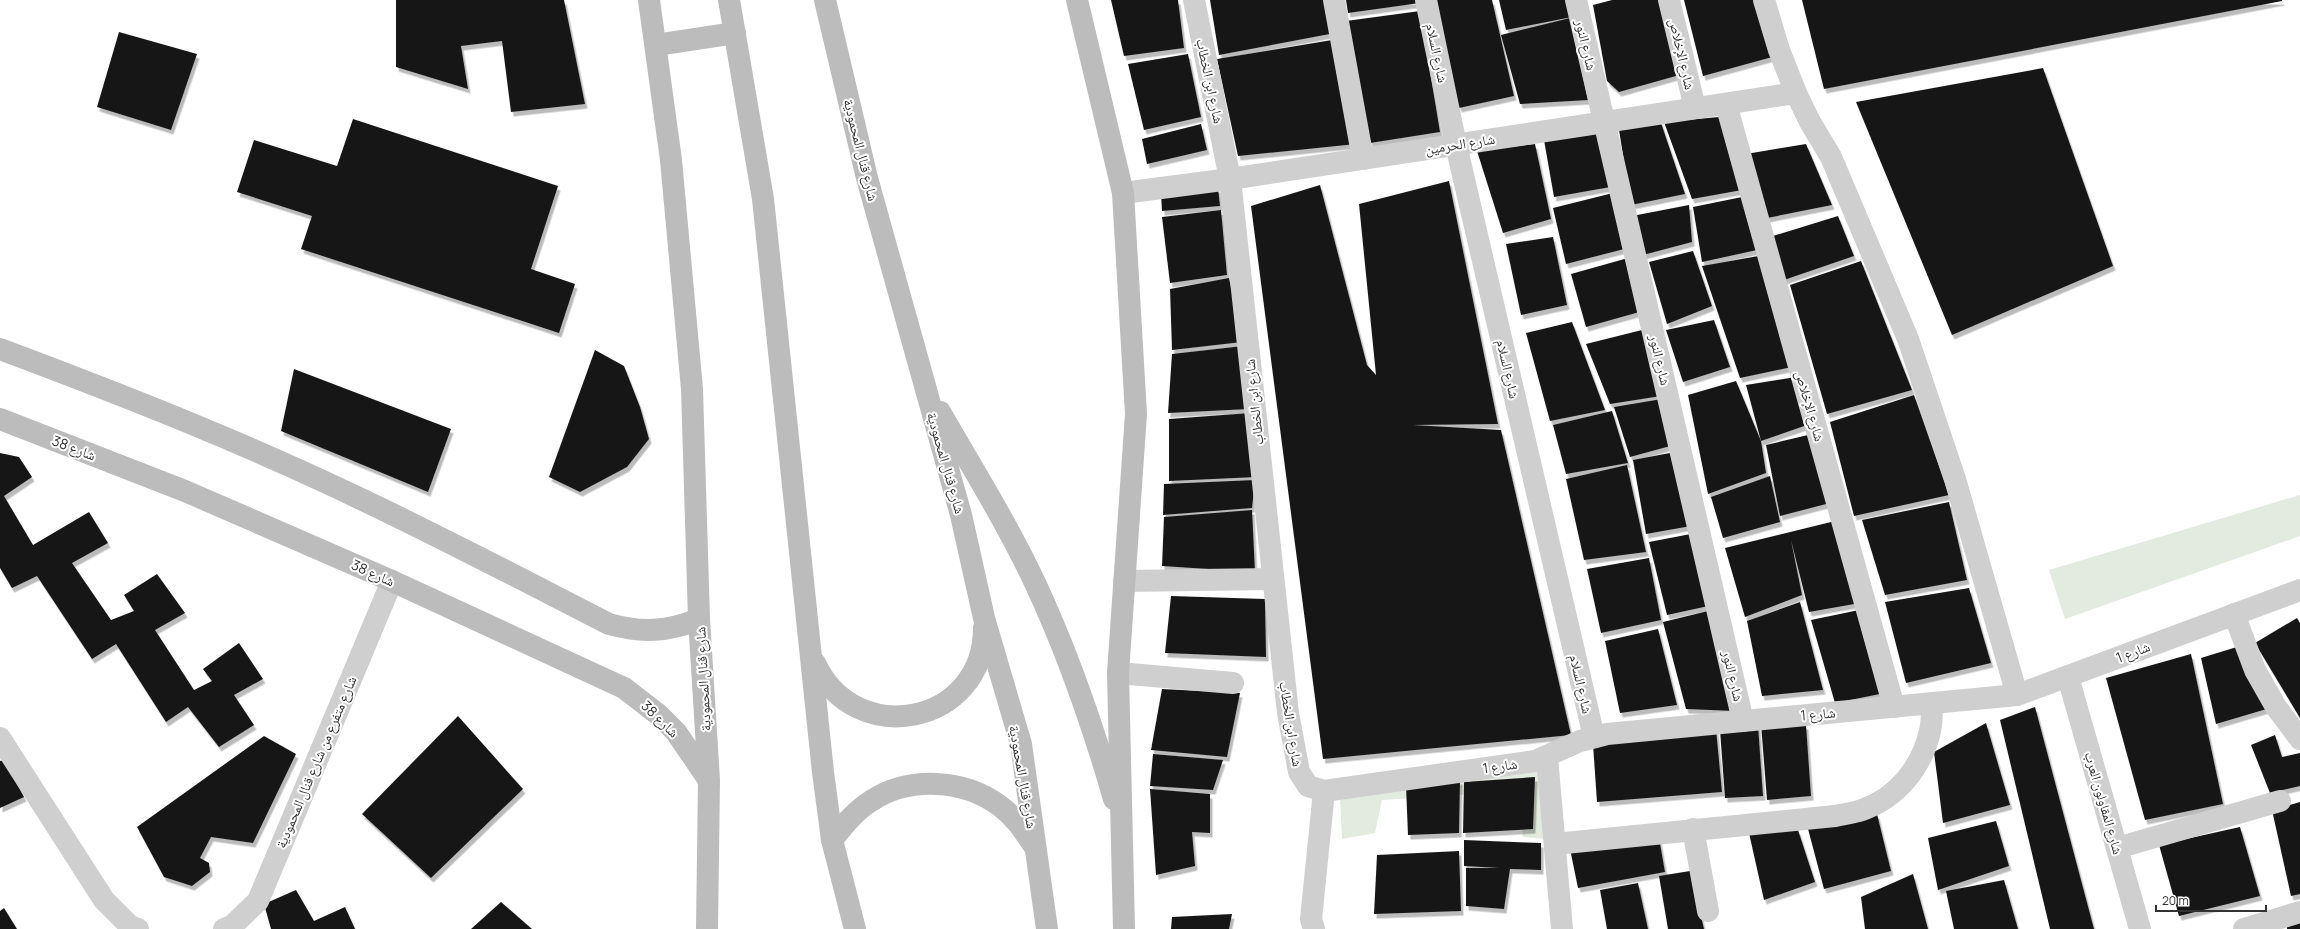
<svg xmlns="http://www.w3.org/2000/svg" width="2300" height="929" viewBox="0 0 2300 929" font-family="Manrope,'Noto Naskh Arabic',sans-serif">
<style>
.green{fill:#e3eadf}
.building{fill:#191919;filter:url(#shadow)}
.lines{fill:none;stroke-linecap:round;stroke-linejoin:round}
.street{stroke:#cfcfcf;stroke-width:22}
.secondary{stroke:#bcbcbc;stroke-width:22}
.labels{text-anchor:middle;stroke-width:4;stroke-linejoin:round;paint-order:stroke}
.street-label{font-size:14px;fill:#323232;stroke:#fff}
</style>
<defs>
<filter id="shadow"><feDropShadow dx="2.5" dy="4.5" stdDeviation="0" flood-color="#0004"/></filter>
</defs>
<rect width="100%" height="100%" fill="#fff"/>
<g class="green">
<polygon points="2300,495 2300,536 2065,619 2049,570"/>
<polygon points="1540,769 1545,839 1523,837 1518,791 1382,800 1375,833 1342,839 1340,796"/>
</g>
<g class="building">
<polygon points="396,0 564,0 585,104 511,112 502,41 461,46 468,89 396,67"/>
<polygon points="1111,0 1178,0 1184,48 1124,56"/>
<polygon points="1210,0 1326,0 1335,33 1219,55"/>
<polygon points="1346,0 1419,0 1420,3 1348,13"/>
<polygon points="1434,0 1492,0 1514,96 1459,108"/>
<polygon points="1499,0 1568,0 1572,17 1506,30"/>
<polygon points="1612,0 1667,0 1683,74 1619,92 1607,81 1593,5"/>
<polygon points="1684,0 1758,0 1776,56 1703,76"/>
<polygon points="1802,0 2282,0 2282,1 1824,89"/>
<polygon points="1420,11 1440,132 1370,143 1346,21"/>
<polygon points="1570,18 1588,100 1520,104 1501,35"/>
<polygon points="119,32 197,54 171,130 97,107"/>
<polygon points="1338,39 1356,144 1238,156 1217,59"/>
<polygon points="1188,54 1201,117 1144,130 1128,64"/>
<polygon points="2043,68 2113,266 1952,335 1856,102"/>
<polygon points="1719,117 1742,190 1692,199 1664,122"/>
<polygon points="353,119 558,186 531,269 575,284 559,333 301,249 312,216 237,192 254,140 337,166"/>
<polygon points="1660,120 1685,194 1631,205 1619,130"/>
<polygon points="1201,124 1207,150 1147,164 1142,139"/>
<polygon points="1600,132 1616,186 1554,197 1544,140"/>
<polygon points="1535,144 1551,219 1503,233 1477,151"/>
<polygon points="1806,144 1832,205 1767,218 1746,154"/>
<polygon points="1449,181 1498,424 1413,425 1501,430 1571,735 1323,759 1251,206 1320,185 1367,365 1376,375 1359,204"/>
<polygon points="1218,188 1220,206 1162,211 1161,194"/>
<polygon points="1613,193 1628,248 1566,264 1553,208"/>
<polygon points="1742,197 1757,250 1702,262 1693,207"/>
<polygon points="1689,205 1692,242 1643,255 1632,216"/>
<polygon points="1221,210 1227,275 1170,283 1162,217"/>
<polygon points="1838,216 1854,256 1784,280 1773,236"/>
<polygon points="1553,237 1567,305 1521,315 1506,244"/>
<polygon points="1693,251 1712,306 1667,324 1649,262"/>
<polygon points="1764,255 1792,367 1740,378 1702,266"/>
<polygon points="1628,258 1643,311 1586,327 1571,274"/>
<polygon points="1861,261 1912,390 1827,414 1790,285"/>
<polygon points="1229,278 1242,342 1172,350 1170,289"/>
<polygon points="1714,320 1730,367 1683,382 1666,330"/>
<polygon points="1572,322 1605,410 1550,421 1526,333"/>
<polygon points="1646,329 1661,396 1610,404 1586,344"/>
<polygon points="1243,346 1249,409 1168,413 1172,354"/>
<polygon points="595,350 624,366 640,407 649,439 627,467 580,492 549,477"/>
<polygon points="294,369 451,429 428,492 281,431"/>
<polygon points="1796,377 1810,424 1761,441 1746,385"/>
<polygon points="1736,381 1761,441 1766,473 1708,494 1688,395"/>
<polygon points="1914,395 1949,495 1854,516 1830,422"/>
<polygon points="1662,399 1674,445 1630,457 1614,407"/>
<polygon points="1612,411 1628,463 1566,474 1553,425"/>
<polygon points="1250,413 1257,477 1169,481 1169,419"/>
<polygon points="1808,435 1830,503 1780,516 1766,445"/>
<polygon points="1675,452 1691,526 1646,534 1633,460"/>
<polygon points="0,453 19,457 32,477 4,496 33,545 89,512 108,543 72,563 111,620 134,611 124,595 157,574 185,613 155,630 194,690 212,681 203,669 239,643 263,679 234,695 254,725 219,747 188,707 166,722 116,644 92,659 37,576 12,588 0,568"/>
<polygon points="1627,465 1646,552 1584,560 1566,479"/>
<polygon points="1770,476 1780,522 1723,538 1711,497"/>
<polygon points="1255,480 1252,508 1163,515 1164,484"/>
<polygon points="1949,502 1967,580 1885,595 1862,520"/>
<polygon points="1252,510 1255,572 1162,566 1164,517"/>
<polygon points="1835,521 1860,603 1809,612 1791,540 1802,595 1745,617 1725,548"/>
<polygon points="1696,533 1713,605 1667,615 1649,542"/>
<polygon points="1649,558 1661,620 1601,633 1587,569"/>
<polygon points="1969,588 1991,663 1906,683 1885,602"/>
<polygon points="1171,596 1265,599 1266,657 1165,653"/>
<polygon points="1800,602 1823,690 1762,696 1747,621"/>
<polygon points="1859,610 1885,693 1835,703 1811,620"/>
<polygon points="1708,611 1735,711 1686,709 1663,622"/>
<polygon points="2297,618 2300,623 2300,718 2255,643"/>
<polygon points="1658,629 1677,705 1620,713 1605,641"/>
<polygon points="2240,646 2270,708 2216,724 2201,658"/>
<polygon points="2191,654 2223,804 2145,820 2106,678"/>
<polygon points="1162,689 1240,693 1227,757 1151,750"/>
<polygon points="2035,707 2094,929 2050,929 2000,720"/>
<polygon points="458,716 523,789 431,878 362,814"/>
<polygon points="1986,723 2010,805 1943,823 1934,752"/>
<polygon points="1761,724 1806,725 1811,796 1767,800"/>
<polygon points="1758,725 1763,796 1725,798 1720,730"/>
<polygon points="1716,729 1722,792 1597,802 1593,744"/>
<polygon points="2275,735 2282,757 2300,753 2300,786 2270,793 2251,745"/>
<polygon points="264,736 296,754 253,843 211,837 200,858 209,863 210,872 192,886 164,877 137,827"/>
<polygon points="1153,754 1223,760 1213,790 1150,786"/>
<polygon points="4,760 24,797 0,808 0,761"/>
<polygon points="1535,777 1533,829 1463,833 1464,782"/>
<polygon points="1460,780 1459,833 1408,835 1406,786"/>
<polygon points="1150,789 1210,794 1210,833 1192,832 1195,866 1156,875"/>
<polygon points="2300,802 2300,894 2291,896 2272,810"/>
<polygon points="1877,814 1891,871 1824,889 1808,829"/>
<polygon points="1996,821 2009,866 1938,890 1928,838"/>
<polygon points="2240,827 2260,896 2179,916 2159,845"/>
<polygon points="1798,830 1815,882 1764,900 1749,833"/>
<polygon points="1659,838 1665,872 1578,888 1570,849"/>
<polygon points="1464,840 1541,843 1541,870 1510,869 1504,909 1466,906 1466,868 1499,868 1464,866"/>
<polygon points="1459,851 1461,911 1374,914 1377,855"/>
<polygon points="1690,871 1704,929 1668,929 1659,876"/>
<polygon points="1913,874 1928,929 1865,929 1861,897"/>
<polygon points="2004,880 2018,929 1954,929 1946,891"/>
<polygon points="1638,883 1648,929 1607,929 1600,890"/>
<polygon points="296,890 314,921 345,907 355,929 271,929 264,904"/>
<polygon points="501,902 532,929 471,929"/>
<polygon points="4,908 17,929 0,929 0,911"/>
<polygon points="1232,914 1229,929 1171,929 1172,917"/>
<polygon points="2300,921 2300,929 2287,929 2287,924"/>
</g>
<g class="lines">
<g class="street">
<polyline points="1194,0 1230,179 1288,713 1299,772 1308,786 1324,791 1535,761 1580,741 1607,734 2017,695 2300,590"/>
<polyline points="1334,0 1363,159"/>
<polyline points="1426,0 1456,145 1594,737"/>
<polyline points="1576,0 1743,721"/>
<polyline points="1669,0 1695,108"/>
<polyline points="1764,0 1779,50 1796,93 1810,122 1831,157 1908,339 1955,479 2017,695"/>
<polyline points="1726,104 1894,707"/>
<polyline points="1123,193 1230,179 1796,93"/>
<polyline points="1124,581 1273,579"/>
<polyline points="2234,614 2255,670 2276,707 2300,739"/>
<polyline points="1118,673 1233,683"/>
<polyline points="2068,677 2140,929"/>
<polyline points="0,738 104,900 130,926 138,929"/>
<polyline points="1547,757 1562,929"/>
<polyline points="1693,829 1708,911"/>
<path d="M1555,844L1835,816C1844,814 1854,813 1862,810C1897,798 1922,767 1930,731C1932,723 1932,713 1932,704"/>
<polyline points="2117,848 2280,801"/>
<polyline points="224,929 232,926 258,901 392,581"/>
<polyline points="1314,929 1311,919 1324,791"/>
<polyline points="2244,929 2300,912"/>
</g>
<g class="secondary">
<polyline points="649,0 671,160 692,389 699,619 709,780 707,929"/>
<polyline points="729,0 763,199 823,772 832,840 855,929"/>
<polyline points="825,0 867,178 961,515 984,618 1021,744 1047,929"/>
<polyline points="1077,0 1123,193 1136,414 1118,673 1124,929"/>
<polyline points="656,45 735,33"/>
<path d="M0,349C123,395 245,443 363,500C445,539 527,582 609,624C641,633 668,632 699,619"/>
<path d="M940,412C973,469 1008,525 1036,585C1068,654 1093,726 1114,799"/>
<polyline points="0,419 185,491 392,581 624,688 659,715 676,732 708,779"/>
<path d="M815,663C855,750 984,725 984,628"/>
<path d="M832,840C844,825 855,811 871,801C909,776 964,779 1000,806C1015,817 1024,831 1034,846"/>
</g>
</g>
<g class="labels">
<g class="street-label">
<text transform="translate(1586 45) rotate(77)" y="5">شارع النور</text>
<text transform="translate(1437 53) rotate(78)" y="5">شارع السلام</text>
<text transform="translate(1682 54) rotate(77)" y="5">شارع الإخلاص</text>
<text transform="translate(1210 81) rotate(78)" y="5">شارع ابن الخطاب</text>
<text transform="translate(1460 144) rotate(-9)" y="5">شارع الحرمين</text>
<text transform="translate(861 150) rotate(76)" y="5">شارع قنال المحمودية</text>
<text transform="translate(1660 360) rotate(77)" y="5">شارع النور</text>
<text transform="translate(1508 369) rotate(77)" y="5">شارع السلام</text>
<text transform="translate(1254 402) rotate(-96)" y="5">شارع ابن الخطاب</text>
<text transform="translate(1810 406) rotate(74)" y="5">شارع الإخلاص</text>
<text transform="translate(74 448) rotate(21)" y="5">شارع 38</text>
<text transform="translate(946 463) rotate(74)" y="5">شارع قنال المحمودية</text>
<text transform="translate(373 573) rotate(24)" y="5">شارع 38</text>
<text transform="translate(2133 652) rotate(-21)" y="5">شارع 1</text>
<text transform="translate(1733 676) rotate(77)" y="5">شارع النور</text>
<text transform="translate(703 679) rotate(-93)" y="5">شارع قنال المحمودية</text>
<text transform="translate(1581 684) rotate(77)" y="5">شارع السلام</text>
<text transform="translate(1818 714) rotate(-5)" y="5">شارع 1</text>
<text transform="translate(660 719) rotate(44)" y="5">شارع 38</text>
<text transform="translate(1291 724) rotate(81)" y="5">شارع ابن الخطاب</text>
<text transform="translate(316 762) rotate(-67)" y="5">شارع متفرع من شارع قنال المحمودية</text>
<text transform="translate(1500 766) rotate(-8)" y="5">شارع 1</text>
<text transform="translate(1023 777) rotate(80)" y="5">شارع قنال المحمودية</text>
<text transform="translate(2104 803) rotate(74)" y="5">شارع المقاولون العرب</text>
</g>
</g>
<path d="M2156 905v6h110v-6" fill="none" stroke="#323232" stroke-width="2"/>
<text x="2162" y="905" font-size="12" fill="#323232" stroke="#ffffff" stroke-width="3" paint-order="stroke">20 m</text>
</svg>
